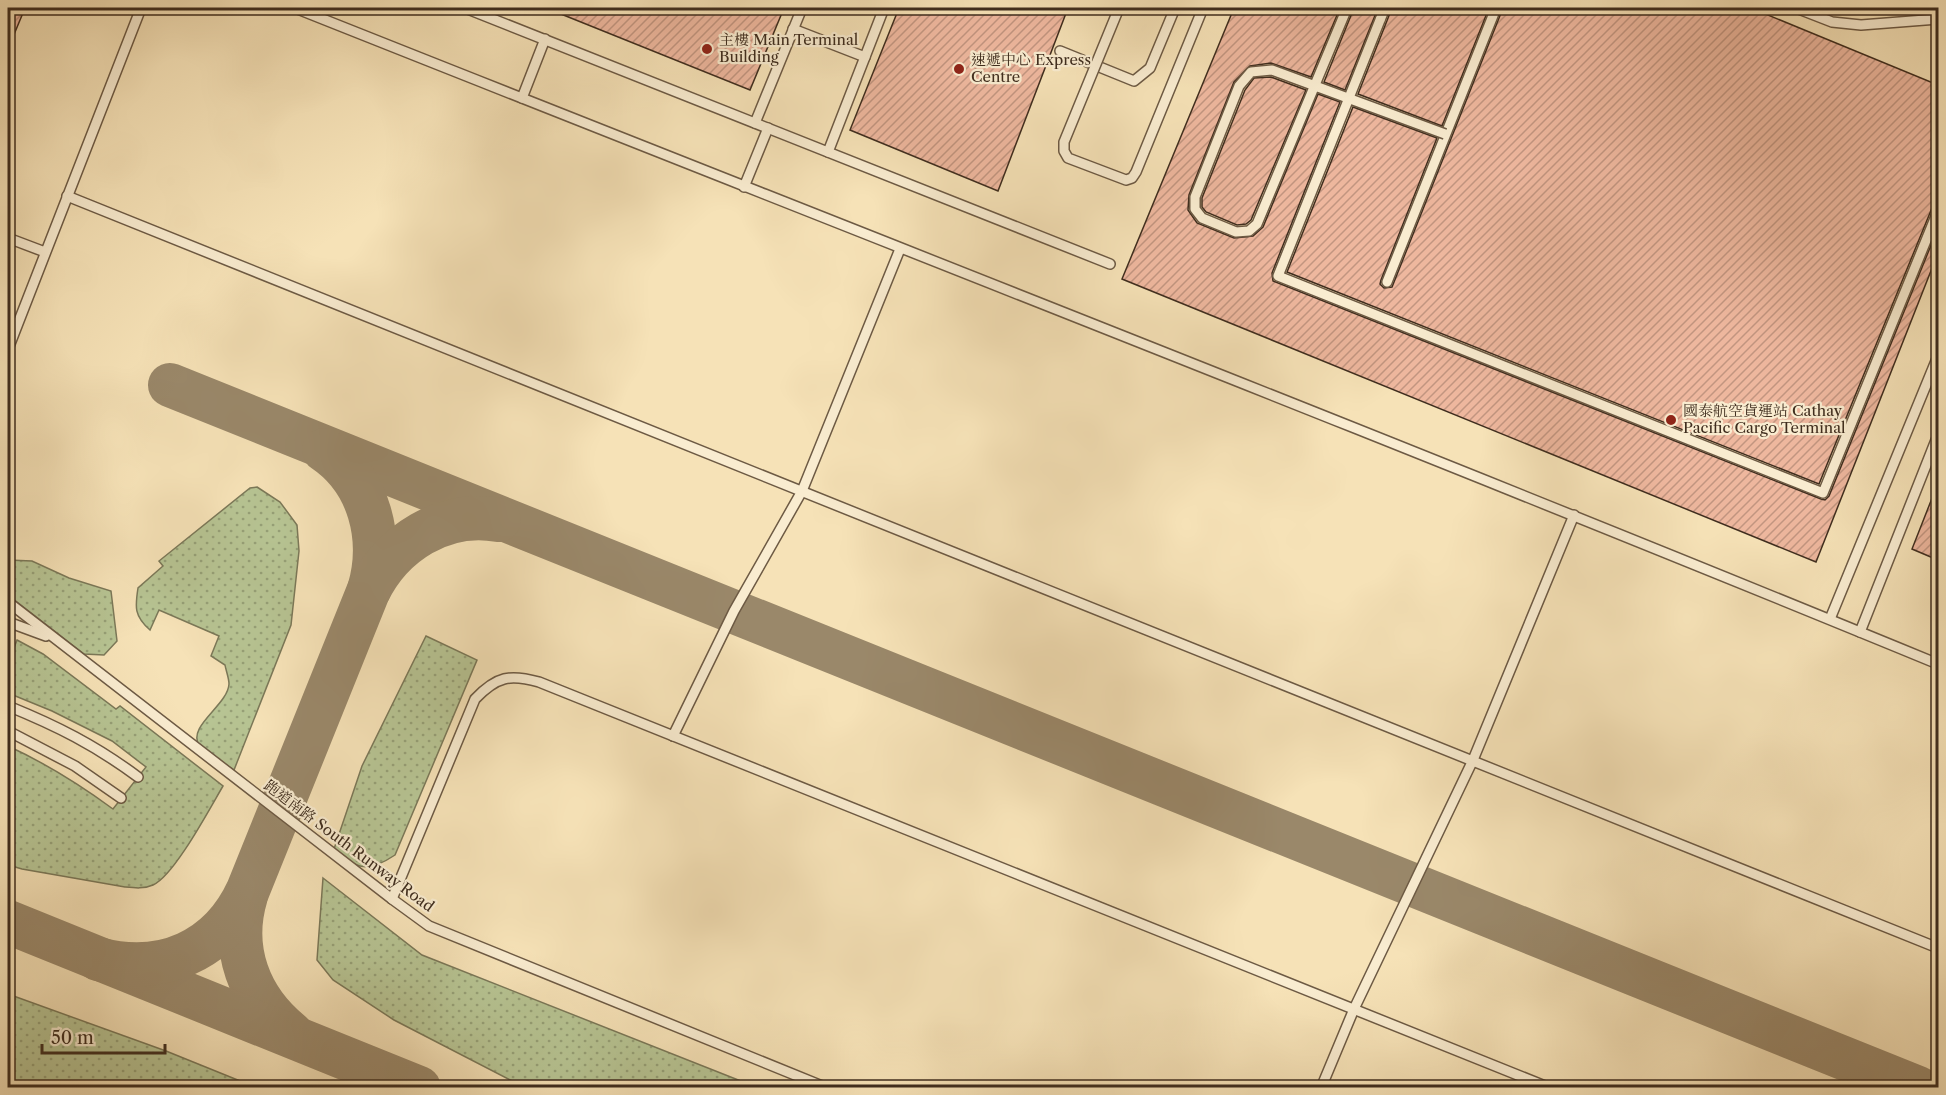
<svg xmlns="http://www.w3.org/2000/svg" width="1946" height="1095" viewBox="0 0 1946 1095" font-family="'Libre Caslon Text','Noto Serif TC',serif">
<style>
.grass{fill:url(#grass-dots);stroke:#7b7858;stroke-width:1.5}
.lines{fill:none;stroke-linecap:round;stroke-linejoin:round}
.taxiway{stroke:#9a886a;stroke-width:44}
.building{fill:url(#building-hatch);stroke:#3f2d1e;stroke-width:1.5}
.service-casing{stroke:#6d5a44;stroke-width:12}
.service{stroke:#f9ecd0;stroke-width:9}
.service-bridge-casing{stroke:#6d5a44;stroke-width:12;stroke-linecap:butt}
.service-bridge{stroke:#f9ecd0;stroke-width:9}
.poi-dot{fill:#8f2418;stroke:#f9ecd0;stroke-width:2}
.labels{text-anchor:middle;stroke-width:4.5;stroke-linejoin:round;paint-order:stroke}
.poi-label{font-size:15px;fill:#3f2d1e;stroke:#f9ecd0;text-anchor:start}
.street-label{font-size:15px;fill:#3f2d1e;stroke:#f9ecd0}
</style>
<defs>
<pattern id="grass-dots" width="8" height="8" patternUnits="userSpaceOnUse" patternTransform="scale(1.5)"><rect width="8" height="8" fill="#b7c493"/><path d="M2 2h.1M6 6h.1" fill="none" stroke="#96a077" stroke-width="1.8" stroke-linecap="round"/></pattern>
<pattern id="building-hatch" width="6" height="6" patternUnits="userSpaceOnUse" patternTransform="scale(1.5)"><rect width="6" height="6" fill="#eeb79e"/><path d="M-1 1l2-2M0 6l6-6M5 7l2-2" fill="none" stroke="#c29580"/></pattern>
</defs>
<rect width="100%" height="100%" fill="#f6e2b7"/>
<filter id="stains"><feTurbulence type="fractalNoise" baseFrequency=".00333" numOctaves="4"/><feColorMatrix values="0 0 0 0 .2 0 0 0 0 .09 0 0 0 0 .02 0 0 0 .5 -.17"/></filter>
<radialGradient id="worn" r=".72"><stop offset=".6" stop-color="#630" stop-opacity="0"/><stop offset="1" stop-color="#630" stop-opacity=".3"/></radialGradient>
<g class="grass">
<path d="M257,487L280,502L297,525L299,551L291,625L234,770C224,763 206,756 199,745C187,726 228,705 229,684C229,678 226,671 225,665L211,656L219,636L159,610L150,630C134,616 135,607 138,588L163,566L159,561L250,488Z"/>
<polygon points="8,560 32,561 69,578 111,591 117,641 104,655 84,654 8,595"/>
<path d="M426,636L477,660L395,855C368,873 357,870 334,849L362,766Z"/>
<path d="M17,640L43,654L116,709L120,706L223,786C210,808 174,876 153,885C144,889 135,888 125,887L22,869L8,865V746C45,763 79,784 113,809L146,767L112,741L52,711L8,693V664Z"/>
<polygon points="323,878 422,955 756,1087 524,1087 394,1020 333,980 317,960"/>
<polygon points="8,994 166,1051 255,1087 8,1087"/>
</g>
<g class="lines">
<g class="taxiway">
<polyline points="170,385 1918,1088"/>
<path d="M324,450C370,481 384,539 369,590"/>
<path d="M246,896C230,949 249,999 291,1033"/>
<polyline points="8,922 419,1088"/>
<path d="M98,959C162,976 220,951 248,890L368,592C392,543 443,510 499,520"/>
</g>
</g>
<g class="building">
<polygon points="8,8 25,8 8,49"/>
<polygon points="546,8 784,8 750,90"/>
<polygon points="899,8 1068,8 998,191 850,130"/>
<polygon points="1234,8 1340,8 1311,77 1271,63 1250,66 1234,82 1189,195 1188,210 1197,223 1234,238 1253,236 1263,227 1318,94 1340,102 1272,273 1273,281 1821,499 1825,500 1829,496 1938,228 1938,253 1816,562 1122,279"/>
<polygon points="1354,8 1378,8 1345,90 1324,82"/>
<polygon points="1392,8 1489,8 1442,126 1358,94"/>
<polygon points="1503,8 1751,8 1938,85 1938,204 1932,208 1819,484 1287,272 1353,107 1437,138 1381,280 1380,284 1384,288 1392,287"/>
<polygon points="1271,77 1306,90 1251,220 1246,224 1237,225 1206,212 1202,207 1202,198 1245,90 1254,78"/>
<polygon points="1938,483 1938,560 1912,549"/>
</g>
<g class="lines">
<g class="service-casing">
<g id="service">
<path d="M295,8C843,226 1393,440 1938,664"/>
<polyline points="465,8 1110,264"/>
<polyline points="1796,8 1832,22 1861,25 1938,19"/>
<polyline points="1380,20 1385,8"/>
<polyline points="793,29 865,57"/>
<polyline points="1060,51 1134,81 1150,68 1175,8"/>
<polyline points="522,98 545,39"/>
<polyline points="755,123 802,8"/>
<polyline points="828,152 884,8"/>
<polyline points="744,187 768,128"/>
<polyline points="67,196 1938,948"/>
<polyline points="8,238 45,252"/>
<polyline points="1387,282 1496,8"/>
<polyline points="8,349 141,8"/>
<polyline points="8,602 392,899 429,926 827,1088"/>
<polyline points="1830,619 1938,356"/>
<polyline points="8,622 46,636"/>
<polyline points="1860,632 1938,435"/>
<path d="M8,706C57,726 95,745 138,777"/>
<polyline points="8,731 75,766 121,798"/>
<polyline points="673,736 734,611 802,491 900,249"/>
<path d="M392,899L475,699C497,676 510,674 539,682L1550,1088"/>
<polyline points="1321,1088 1354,1009 1473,760 1574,515"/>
</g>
</g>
<use href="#service" class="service"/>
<g class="service-bridge-casing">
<g id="service-bridge">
<polyline points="1119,8 1064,142 1064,151 1068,158 1126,180 1132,178 1136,172 1203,8"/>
<polyline points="1347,8 1257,224 1249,231 1236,232 1202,218 1195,209 1195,197 1239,86 1251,72 1272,70 1445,134"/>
<polyline points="1380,20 1278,276 1823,493 1938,211"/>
</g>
</g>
<use href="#service-bridge" class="service-bridge"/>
</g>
<g class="poi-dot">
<circle cx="707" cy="49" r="6"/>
<circle cx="959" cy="69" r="6"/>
<circle cx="1671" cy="420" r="6"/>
</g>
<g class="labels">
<g class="poi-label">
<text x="719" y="45">主樓 Main Terminal<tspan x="719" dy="17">Building</tspan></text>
<text x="971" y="65">速遞中心 Express<tspan x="971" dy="17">Centre</tspan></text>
<text x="1683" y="416">國泰航空貨運站 Cathay<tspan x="1683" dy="17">Pacific Cargo Terminal</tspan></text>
</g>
<g class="street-label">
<text transform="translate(349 846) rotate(37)" y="5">跑道南路 South Runway Road</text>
</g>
</g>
<rect width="1946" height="1095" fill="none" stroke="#f6e2b7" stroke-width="30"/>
<rect x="9" y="9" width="1928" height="1077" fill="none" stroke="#3f2d1e" stroke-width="3"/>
<rect x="15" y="15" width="1916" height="1065" fill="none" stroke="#3f2d1e" stroke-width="1.5"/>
<path d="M42 1044v9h123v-9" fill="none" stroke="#3f2d1e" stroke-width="3"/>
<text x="51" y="1044" font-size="18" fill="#3f2d1e" stroke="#f9ecd0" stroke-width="4.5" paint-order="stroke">50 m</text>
<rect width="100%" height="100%" filter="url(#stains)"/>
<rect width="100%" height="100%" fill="url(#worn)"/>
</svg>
